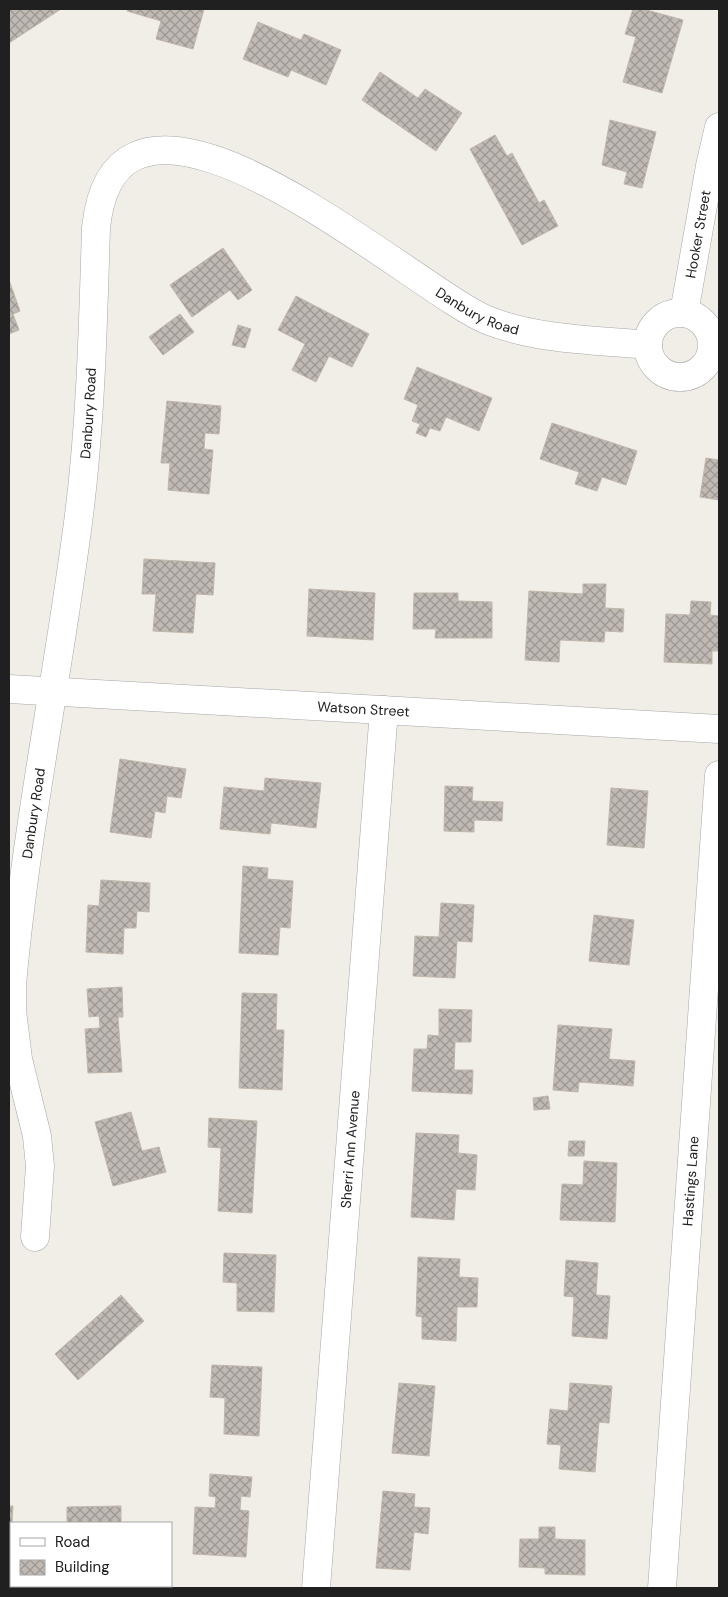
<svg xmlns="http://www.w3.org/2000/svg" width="728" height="1597" viewBox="0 0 728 1597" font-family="'DM Sans',sans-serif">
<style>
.building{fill:url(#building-cross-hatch);stroke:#c1b6aa}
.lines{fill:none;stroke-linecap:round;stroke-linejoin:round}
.minor-casing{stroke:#a7a7a7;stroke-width:29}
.minor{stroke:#fff;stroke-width:28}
.labels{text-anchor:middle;stroke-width:4;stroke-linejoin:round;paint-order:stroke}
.street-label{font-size:14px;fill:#202020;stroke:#fff}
</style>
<defs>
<pattern id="building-cross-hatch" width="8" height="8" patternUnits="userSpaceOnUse" patternTransform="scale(1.25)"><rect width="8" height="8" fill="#c1bab4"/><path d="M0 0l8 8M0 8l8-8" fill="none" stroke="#9c9792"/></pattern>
</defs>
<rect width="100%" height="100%" fill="#f0eee7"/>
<g class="building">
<polygon points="9,9 61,9 9,43"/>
<polygon points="128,9 204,9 193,49 156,39 161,21 127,11"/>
<polygon points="633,9 643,9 683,20 662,93 623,82 636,37 625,34"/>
<polygon points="258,22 301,40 304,34 341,50 326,85 291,70 288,77 243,59"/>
<polygon points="380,72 418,98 425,89 462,113 436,151 362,100"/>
<polygon points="610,120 656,132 642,188 624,184 627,172 602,165"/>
<polygon points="495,135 507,156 512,153 539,203 544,200 558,226 522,245 470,149"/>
<polygon points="223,248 252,290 238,300 230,290 192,317 170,285"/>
<polygon points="9,280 20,311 13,314 19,330 9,334"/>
<polygon points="296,296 369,334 352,367 329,356 316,382 292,370 305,344 278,330"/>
<polygon points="180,314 194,332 163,355 149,337"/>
<polygon points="238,325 251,329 245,348 232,345"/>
<polygon points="417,367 492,398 479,431 446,417 440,431 430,428 426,437 416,433 420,424 412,421 418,405 404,399"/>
<polygon points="167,401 221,406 219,434 205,433 204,449 213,450 209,494 168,490 170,463 161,463"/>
<polygon points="552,423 637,451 626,485 602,477 597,491 575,484 579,472 540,459"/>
<polygon points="706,458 719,460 719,500 700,497"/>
<polygon points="144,559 215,563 213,595 196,594 193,633 153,631 156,594 142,594"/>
<polygon points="583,584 606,584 605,608 624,609 623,632 605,631 604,642 560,640 559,662 525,660 529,591 583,594"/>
<polygon points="309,589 375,593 373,640 307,636"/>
<polygon points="414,593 458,593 458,601 492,602 492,638 435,638 436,629 413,629"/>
<polygon points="691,601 711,602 710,615 719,616 719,651 712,651 712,664 664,662 666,614 690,615"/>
<polygon points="120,759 186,769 181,798 167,796 165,813 155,811 151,838 110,832"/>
<polygon points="265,778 321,783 316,828 271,823 270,834 220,829 224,787 264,791"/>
<polygon points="445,786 473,787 472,801 503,802 502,821 474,820 474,832 444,831"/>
<polygon points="611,788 648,791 644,848 607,845"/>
<polygon points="243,866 268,868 267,879 293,881 290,928 280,927 278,955 239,953"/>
<polygon points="101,880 150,883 149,912 137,911 136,928 124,928 123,954 86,952 88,905 99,906"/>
<polygon points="441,903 474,905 472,942 457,941 455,978 413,976 415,936 439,937"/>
<polygon points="594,915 634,920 629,965 589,961"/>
<polygon points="122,987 123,1017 118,1017 122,1072 88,1073 85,1029 100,1028 99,1016 89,1017 87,989"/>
<polygon points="242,993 277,994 276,1030 284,1030 282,1090 239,1088"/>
<polygon points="439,1009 472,1010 471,1042 455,1042 454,1070 473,1070 472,1094 412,1091 414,1049 427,1049 428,1035 439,1036"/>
<polygon points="558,1025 612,1029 609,1059 635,1061 633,1086 579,1082 578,1092 553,1090"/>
<polygon points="548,1096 550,1109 534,1110 533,1098"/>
<polygon points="131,1112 142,1151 159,1147 166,1172 113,1186 95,1122"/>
<polygon points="209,1118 257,1121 252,1213 218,1211 221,1148 208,1147"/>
<polygon points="416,1133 459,1135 458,1153 477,1155 475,1190 456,1189 454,1220 411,1217"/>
<polygon points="569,1141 585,1141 584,1156 568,1156"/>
<polygon points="584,1161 617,1163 615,1222 560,1220 562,1184 583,1185"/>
<polygon points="224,1253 276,1255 274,1312 237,1311 237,1283 223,1282"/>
<polygon points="418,1257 460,1259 459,1277 478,1278 477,1307 457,1307 456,1341 422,1339 422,1317 416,1316"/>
<polygon points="566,1260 598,1263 596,1295 610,1296 607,1339 572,1336 574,1297 564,1296"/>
<polygon points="121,1295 144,1321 78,1380 55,1354"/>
<polygon points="212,1365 262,1367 259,1436 224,1434 225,1398 210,1397"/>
<polygon points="399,1383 435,1386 429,1456 392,1453"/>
<polygon points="570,1383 612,1386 609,1423 599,1422 595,1472 559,1469 561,1445 547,1444 550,1409 568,1411"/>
<polygon points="210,1474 252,1477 250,1497 241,1496 240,1510 249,1511 246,1557 193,1554 195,1507 215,1508 216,1497 209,1496"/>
<polygon points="383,1491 415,1494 414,1507 430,1508 428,1534 414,1532 410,1570 376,1568"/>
<polygon points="9,1506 13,1506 11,1539 9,1540"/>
<polygon points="121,1506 121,1523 67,1523 67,1507"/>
<polygon points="539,1527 555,1527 555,1539 585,1540 585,1575 545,1574 545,1568 519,1567 520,1539 539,1539"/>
</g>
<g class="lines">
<g class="minor-casing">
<g id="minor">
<circle cx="680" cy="345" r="32"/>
<path id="s1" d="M684,313L710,166L719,127"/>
<path id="s2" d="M9,689L719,729"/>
<path id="s3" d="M35,1237L40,1166L37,1136L18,1059L12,1011V985C26,827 59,672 79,515C91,419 93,324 96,228C117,21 412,289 487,320C537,340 595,340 648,345"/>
<path id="s4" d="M316,1588L384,710"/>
<path id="s5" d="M662,1588L719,775"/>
</g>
</g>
<use href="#minor" class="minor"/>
</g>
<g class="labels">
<g class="street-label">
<text dy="5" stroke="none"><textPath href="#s1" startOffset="80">Hooker Street</textPath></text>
<text dy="5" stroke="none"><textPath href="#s3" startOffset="1489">Danbury Road</textPath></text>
<text dy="5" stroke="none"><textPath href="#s3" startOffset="832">Danbury Road</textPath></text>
<text dy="5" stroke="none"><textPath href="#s2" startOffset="355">Watson Street</textPath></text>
<text dy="5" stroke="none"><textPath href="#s3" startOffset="428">Danbury Road</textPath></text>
<text dy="5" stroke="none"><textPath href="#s4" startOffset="440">Sherri Ann Avenue</textPath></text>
<text dy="5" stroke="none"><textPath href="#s5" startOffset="408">Hastings Lane</textPath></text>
</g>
</g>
<rect width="728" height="1597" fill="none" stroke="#202020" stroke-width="20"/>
<rect x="10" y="1522" width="162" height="65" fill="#ffffff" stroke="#a6a6a6"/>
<rect x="20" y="1538" width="25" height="8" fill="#ffffff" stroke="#a6a6a6"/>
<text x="55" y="1547" font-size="15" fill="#202020">Road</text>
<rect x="20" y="1560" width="25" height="15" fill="url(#building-cross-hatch)" stroke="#a6a6a6"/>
<text x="55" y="1572" font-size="15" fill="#202020">Building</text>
</svg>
